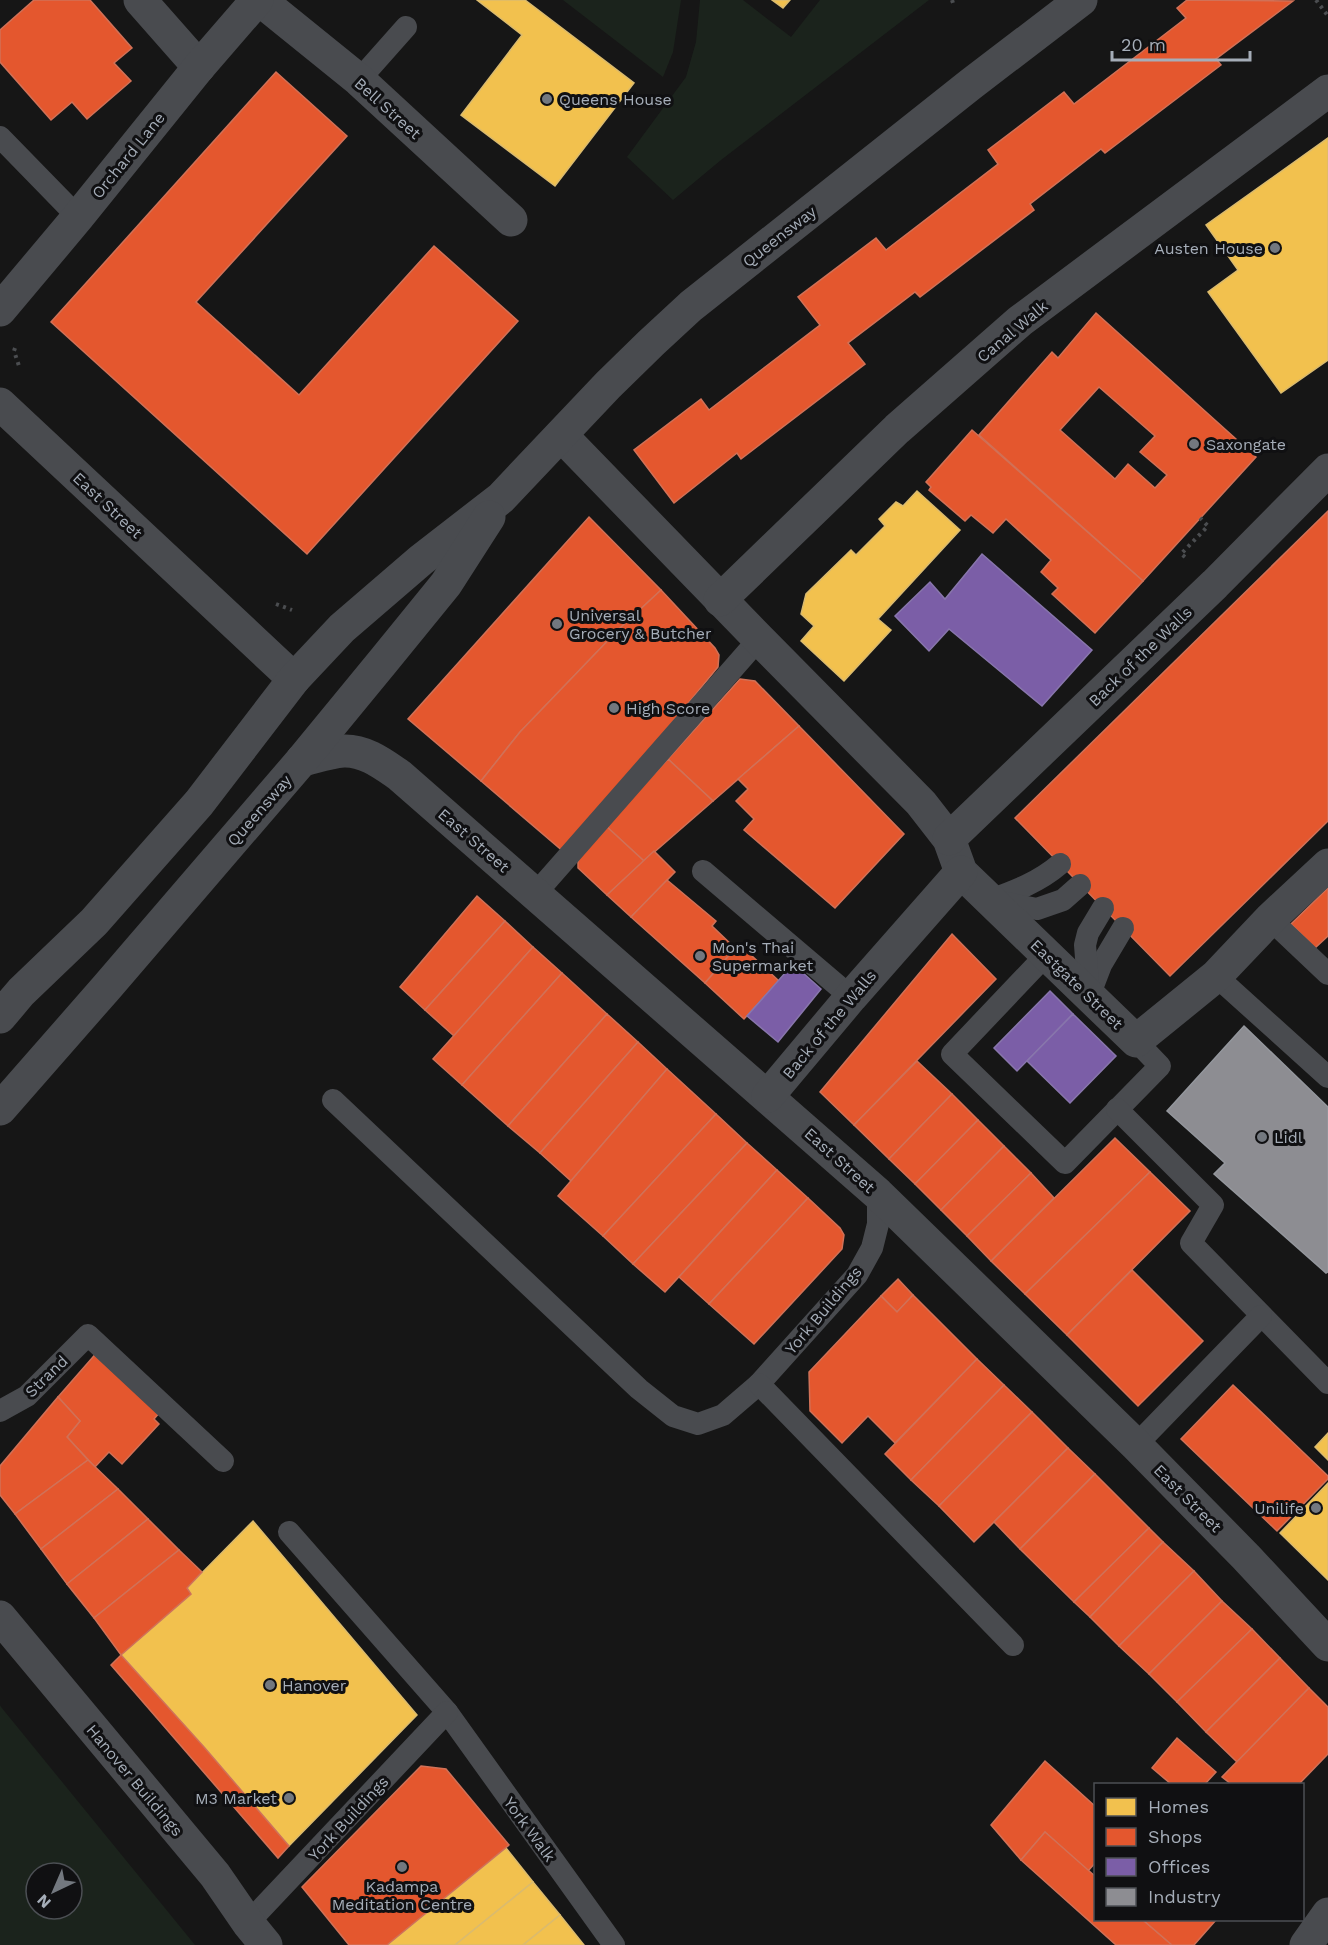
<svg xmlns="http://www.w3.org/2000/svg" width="1328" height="1945" viewBox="0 0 1328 1945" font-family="'Work Sans',sans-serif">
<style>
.green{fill:#1b231c;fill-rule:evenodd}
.homes{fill:#f2c14e;stroke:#dbbb6e;stroke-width:1.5}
.shops{fill:#e4572e;stroke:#d17157;stroke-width:1.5;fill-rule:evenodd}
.offices{fill:#7b5ea7;stroke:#8876ac;stroke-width:1.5}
.industry{fill:#8d8d92;stroke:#94979d;stroke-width:1.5}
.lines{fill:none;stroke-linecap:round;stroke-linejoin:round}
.path{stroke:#4b4d50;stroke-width:4;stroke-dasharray:3 4.5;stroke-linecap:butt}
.service{stroke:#494b4f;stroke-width:22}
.pedestrian{stroke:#494b4f;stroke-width:33}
.minor{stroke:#494b4f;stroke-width:33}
.tertiary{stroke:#494b4f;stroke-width:33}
.poi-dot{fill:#73787f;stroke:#101012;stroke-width:2}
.labels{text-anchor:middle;stroke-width:6;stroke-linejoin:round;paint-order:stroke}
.poi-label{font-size:16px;fill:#a5adb8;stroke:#101012;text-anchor:start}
.street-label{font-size:16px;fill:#a5adb8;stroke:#101012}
</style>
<rect width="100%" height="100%" fill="#161616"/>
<g class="green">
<polygon points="563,0 681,0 673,52 663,77"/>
<polygon points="700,0 743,0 791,37 820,0 929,0 721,160 673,200 627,157 686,77 696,42"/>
<path d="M0,1705L1,1707L195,1945H0ZM36,1873H72V1909H36Z"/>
</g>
<g class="homes">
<polygon points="477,0 525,0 634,83 555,186 461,115 522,35"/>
<polygon points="772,0 790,0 783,8"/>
<polygon points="1328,138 1328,360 1281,393 1208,292 1238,270 1206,225"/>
<polygon points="917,491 960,530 878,619 891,630 844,681 801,641 814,626 801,614 806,594 851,550 856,555 885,526 879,519 896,502 903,506"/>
<polygon points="1328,1433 1328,1460 1315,1447"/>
<polygon points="1328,1483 1328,1580 1280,1533"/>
<polygon points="253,1521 417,1715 289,1846 204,1747 121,1655 191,1594 187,1588"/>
<polygon points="506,1848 533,1882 455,1945 387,1945"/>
<polygon points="533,1882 560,1915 523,1945 455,1945"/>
<polygon points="560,1915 584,1945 523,1945"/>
</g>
<g class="shops">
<polygon points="34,0 90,0 132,48 114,63 131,81 87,119 72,102 51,120 0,62 0,30"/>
<polygon points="1187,0 1293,1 1216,59 1221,65 1105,153 1101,149 1030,204 1034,210 920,297 915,292 848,343 865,364 741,459 737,453 674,503 634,450 701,399 709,410 820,325 798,297 876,238 886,250 998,164 988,150 1064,92 1074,104 1186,18 1177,8"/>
<polygon points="276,72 347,136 196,302 299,395 434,246 518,321 307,554 51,322"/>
<path d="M1096,313L1256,457L1143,581L979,435L1052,352L1058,358ZM1099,387L1155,436L1140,452L1167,475L1155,488L1128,464L1115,479L1060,430Z"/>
<polygon points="972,430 1143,581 1095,633 1052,594 1058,588 1041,572 1051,560 1006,519 993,533 971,515 965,521 929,490 931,487 926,482"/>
<polygon points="1328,511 1328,821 1170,976 1015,818"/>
<polygon points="589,517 661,590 619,629 520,732 481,781 408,719"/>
<polygon points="661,590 715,648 719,655 718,667 565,853 481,781 520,732 619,629"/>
<polygon points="740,679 755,681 799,726 713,801 668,759"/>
<polygon points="799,726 904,834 835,908 744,830 754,819 736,801 748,789 738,779"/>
<polygon points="668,759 713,801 644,861 606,826"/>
<polygon points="606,826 644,861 607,895 578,868 578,855"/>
<polygon points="654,851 675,872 631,917 607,895"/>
<polygon points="667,880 716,921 712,926 735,948 705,983 631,917"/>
<polygon points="1328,888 1328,936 1315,948 1291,924"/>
<polygon points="477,896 505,921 425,1010 400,987"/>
<polygon points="505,921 533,947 454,1036 425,1010"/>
<polygon points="952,934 996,979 854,1125 820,1092"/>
<polygon points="739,944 779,981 744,1019 705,983"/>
<polygon points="533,947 562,973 462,1085 433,1059"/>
<polygon points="562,973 607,1014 508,1126 462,1085"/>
<polygon points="607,1014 638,1042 540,1153 508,1126"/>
<polygon points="638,1042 667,1069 571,1181 540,1153"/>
<polygon points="917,1061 952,1094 889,1159 854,1125"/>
<polygon points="667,1069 716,1114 603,1236 558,1196"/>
<polygon points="952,1094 978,1120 915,1184 889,1159"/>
<polygon points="716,1114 747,1143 633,1264 603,1236"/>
<polygon points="978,1120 1004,1146 941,1210 915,1184"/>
<polygon points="1115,1138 1150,1172 1025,1294 991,1261"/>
<polygon points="747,1143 777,1170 665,1292 633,1264"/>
<polygon points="1004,1146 1031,1173 967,1236 941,1210"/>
<polygon points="777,1170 808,1198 709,1304 679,1277"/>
<polygon points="1150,1172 1190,1211 1067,1335 1025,1294"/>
<polygon points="1031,1173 1054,1198 991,1261 967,1236"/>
<polygon points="808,1198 840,1228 844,1235 842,1249 754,1344 709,1304"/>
<polygon points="1132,1270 1203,1341 1138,1406 1067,1335"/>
<polygon points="898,1279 913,1295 897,1312 881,1296"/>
<polygon points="913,1295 977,1359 895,1443 868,1416 842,1443 810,1411 809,1372 881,1296 897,1312"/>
<polygon points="99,1350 160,1412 154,1419 159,1424 122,1464 109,1452 95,1467 67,1437 80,1421 58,1397"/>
<polygon points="977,1359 1004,1385 911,1480 885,1454"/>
<polygon points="1004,1385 1032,1412 939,1506 911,1480"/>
<polygon points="1233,1385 1328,1476 1328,1479 1277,1531 1181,1439"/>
<polygon points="58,1397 80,1421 67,1437 88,1460 15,1514 0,1495 0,1466"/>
<polygon points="1032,1412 1068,1448 974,1542 939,1506"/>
<polygon points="1068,1448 1095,1474 1020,1549 994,1522"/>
<polygon points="88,1460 118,1489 41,1549 15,1514"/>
<polygon points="1095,1474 1149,1528 1074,1602 1020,1549"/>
<polygon points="118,1489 148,1519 67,1584 41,1549"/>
<polygon points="148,1519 179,1550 94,1618 67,1584"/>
<polygon points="1149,1528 1163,1542 1090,1617 1074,1602"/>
<polygon points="1163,1542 1194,1571 1119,1646 1090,1617"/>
<polygon points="179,1550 202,1572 187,1588 191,1594 121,1655 94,1618"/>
<polygon points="1194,1571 1222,1601 1149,1674 1119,1646"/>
<polygon points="1222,1601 1252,1629 1177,1702 1149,1674"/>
<polygon points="1252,1629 1280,1658 1206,1732 1177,1702"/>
<polygon points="121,1655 204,1747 289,1846 278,1858 111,1665"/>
<polygon points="1280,1658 1309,1688 1237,1762 1206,1732"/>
<polygon points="1309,1688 1328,1707 1328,1754 1299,1784 1231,1784 1222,1777"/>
<polygon points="1177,1738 1216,1772 1205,1784 1171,1784 1152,1768"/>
<polygon points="1045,1761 1096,1807 1096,1862 1088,1871 1045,1832 1021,1860 991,1825"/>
<polygon points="421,1766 446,1769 509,1845 387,1945 349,1945 302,1887"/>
<polygon points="1045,1832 1096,1877 1096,1920 1143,1920 1172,1945 1116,1945 1021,1860"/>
<polygon points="1143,1920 1216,1920 1194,1945 1172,1945"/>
</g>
<g class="offices">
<polygon points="982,554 1092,650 1042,706 949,629 929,651 895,616 930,582 945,599"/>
<polygon points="793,964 821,989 778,1042 747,1016"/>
<polygon points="1050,991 1073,1014 1017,1071 994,1048"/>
<polygon points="1073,1014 1116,1056 1070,1103 1027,1061"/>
</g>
<polygon class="industry" points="1244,1026 1328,1107 1328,1272 1326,1273 1214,1174 1225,1163 1167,1111"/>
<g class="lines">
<g class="path">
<polyline points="952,0 953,3"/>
<polyline points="1316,0 1328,16"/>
<polyline points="15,348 14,351 20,369"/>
<polyline points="1185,557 1181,554 1208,526 1200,518"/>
<polyline points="276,604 292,610"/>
</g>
<g class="service">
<polyline points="359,80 406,27"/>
<polyline points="0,137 78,217"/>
<polyline points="703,871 851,997"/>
<polyline points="536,893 759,639"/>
<path d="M990,900C1015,891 1039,882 1060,864"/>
<polyline points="991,900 1037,909 1063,900 1080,885"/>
<polyline points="1270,919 1328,974"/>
<polyline points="1047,954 952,1054 1065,1163 1160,1066 1136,1041"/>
<polyline points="1216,976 1328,1077"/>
<polyline points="1091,991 1101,965 1123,928"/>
<polyline points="1089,995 1085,945 1088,933 1103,908"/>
<polyline points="333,1100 639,1389 673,1416 698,1424 723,1415 759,1384 857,1275 872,1248 878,1224 878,1194"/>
<polyline points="1117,1109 1213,1205 1191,1243 1328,1383"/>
<polyline points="759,1384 1013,1645"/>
<polyline points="0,1411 27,1396 88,1335 223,1461"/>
<polyline points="1136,1445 1261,1316"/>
<polyline points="289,1532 447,1712 614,1945"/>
<polyline points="248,1923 447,1712"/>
</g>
<polyline class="pedestrian" points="1306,1945 1328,1914"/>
<g class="minor">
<polyline points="140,0 199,67"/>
<polyline points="260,0 359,80 511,220"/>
<polyline points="0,310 78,217 199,67 257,0"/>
<polyline points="0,404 294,679"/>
<polyline points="561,435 759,639 921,803 949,839 961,872 1136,1041 1216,976 1270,919 1328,865"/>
<polyline points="720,600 897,429 1020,321 1328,91"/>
<path d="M302,760C315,757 330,752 343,751C365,750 383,764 399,775L878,1194L1136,1445L1246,1557L1328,1645"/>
<polyline points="949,839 1215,584 1328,470"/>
<polyline points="768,1096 851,997 961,872"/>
<polyline points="0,1617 215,1875 248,1923 266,1945"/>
</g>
<g class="tertiary">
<polyline points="0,1017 21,992 94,922 199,803 294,679 342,628 421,560 501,498 608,385 651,343 691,306 971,84 1081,0"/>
<polyline points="0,1109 107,987 302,760 385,659 446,584 489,517"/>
</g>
</g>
<g class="poi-dot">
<circle cx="547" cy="99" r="6"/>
<circle cx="1275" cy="248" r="6"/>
<circle cx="1194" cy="444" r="6"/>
<circle cx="557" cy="624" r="6"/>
<circle cx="614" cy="708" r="6"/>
<circle cx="700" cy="956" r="6"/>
<circle cx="1262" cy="1137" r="6"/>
<circle cx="1316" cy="1508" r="6"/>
<circle cx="270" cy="1685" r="6"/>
<circle cx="289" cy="1798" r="6"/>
<circle cx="402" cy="1867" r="6"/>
</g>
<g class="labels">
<g class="poi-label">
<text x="559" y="105">Queens House</text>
<text x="1263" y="254" text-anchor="end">Austen House</text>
<text x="1206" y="450">Saxongate</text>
<text x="569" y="621">Universal<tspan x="569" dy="18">Grocery &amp; Butcher</tspan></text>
<text x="626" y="714">High Score</text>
<text x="712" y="953">Mon's Thai<tspan x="712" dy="18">Supermarket</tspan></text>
<text x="1274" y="1143">Lidl</text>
<text x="1304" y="1514" text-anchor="end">Unilife</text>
<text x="282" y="1691">Hanover</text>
<text x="277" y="1804" text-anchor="end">M3 Market</text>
<text x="402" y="1892" text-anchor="middle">Kadampa<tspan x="402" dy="18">Meditation Centre</tspan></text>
</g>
<g class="street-label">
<text transform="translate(388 108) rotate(42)" y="6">Bell Street</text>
<text transform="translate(128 155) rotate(-51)" y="6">Orchard Lane</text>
<text transform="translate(779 236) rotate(-38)" y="6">Queensway</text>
<text transform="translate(1012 331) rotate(-40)" y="6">Canal Walk</text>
<text transform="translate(108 505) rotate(43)" y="6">East Street</text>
<text transform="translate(1140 656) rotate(-44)" y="6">Back of the Walls</text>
<text transform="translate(259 810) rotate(-49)" y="6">Queensway</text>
<text transform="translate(474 840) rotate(41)" y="6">East Street</text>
<text transform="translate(1077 984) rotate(44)" y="6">Eastgate Street</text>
<text transform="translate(829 1024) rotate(-50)" y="6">Back of the Walls</text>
<text transform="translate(840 1160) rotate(42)" y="6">East Street</text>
<text transform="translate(823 1310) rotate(-50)" y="6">York Buildings</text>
<text transform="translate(46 1376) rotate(-44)" y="6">Strand</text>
<text transform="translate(1188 1498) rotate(45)" y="6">East Street</text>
<text transform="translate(135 1780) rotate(50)" y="6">Hanover Buildings</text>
<text transform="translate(348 1818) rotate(-47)" y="6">York Buildings</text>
<text transform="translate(530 1829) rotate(54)" y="6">York Walk</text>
</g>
</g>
<rect x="1094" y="1783" width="210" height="138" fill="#101012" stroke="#4c4f54" stroke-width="1.5"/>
<rect x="1106" y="1798" width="30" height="18" fill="#f2c14e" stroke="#4c4f54" stroke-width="1.5"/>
<text x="1148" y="1813" font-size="18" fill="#a5adb8">Homes</text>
<rect x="1106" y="1828" width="30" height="18" fill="#e4572e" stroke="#4c4f54" stroke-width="1.5"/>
<text x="1148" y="1843" font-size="18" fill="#a5adb8">Shops</text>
<rect x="1106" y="1858" width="30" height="18" fill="#7b5ea7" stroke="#4c4f54" stroke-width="1.5"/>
<text x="1148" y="1873" font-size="18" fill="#a5adb8">Offices</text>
<rect x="1106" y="1888" width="30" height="18" fill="#8d8d92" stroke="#4c4f54" stroke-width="1.5"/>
<text x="1148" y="1903" font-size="18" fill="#a5adb8">Industry</text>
<g transform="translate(54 1891) rotate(224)"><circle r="28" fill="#101012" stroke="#4c4f54" stroke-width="1.5"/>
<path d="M0-4.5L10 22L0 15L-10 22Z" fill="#73787f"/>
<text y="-9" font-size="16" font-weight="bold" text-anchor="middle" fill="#a5adb8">N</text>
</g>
<path d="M1112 51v9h138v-9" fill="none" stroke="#a5adb8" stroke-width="3"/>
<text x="1121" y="51" font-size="18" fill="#a5adb8" stroke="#101012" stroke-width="4.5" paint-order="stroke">20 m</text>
</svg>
